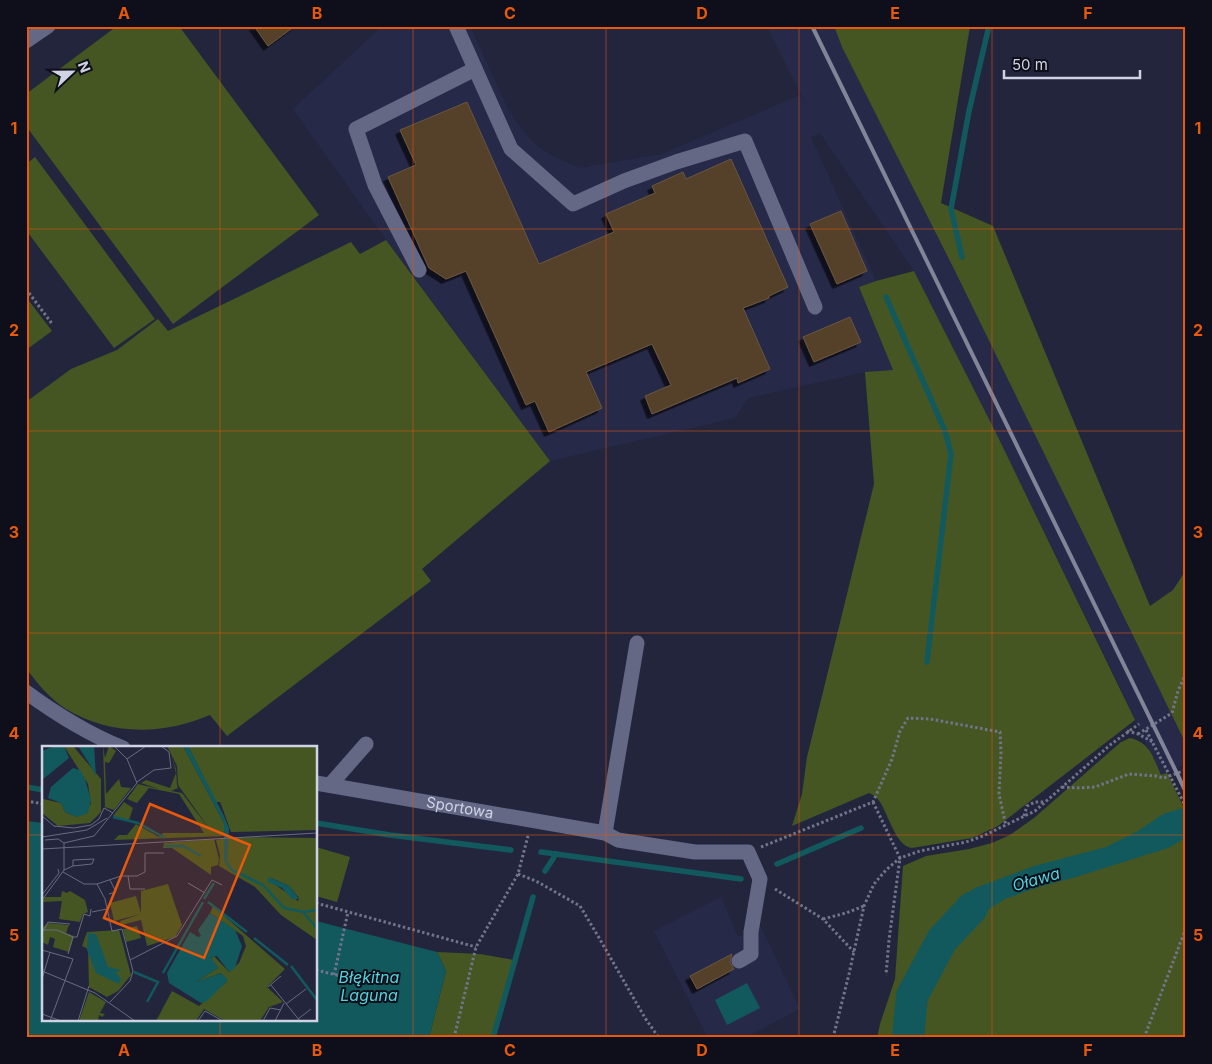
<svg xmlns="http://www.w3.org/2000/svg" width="1212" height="1064" viewBox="0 0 1212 1064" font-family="Inter,sans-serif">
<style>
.built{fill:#272948}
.green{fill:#455622}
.water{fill:#12595d}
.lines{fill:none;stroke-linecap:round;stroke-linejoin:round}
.stream{stroke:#12595d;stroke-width:5.5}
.river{stroke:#12595d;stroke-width:32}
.building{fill:#544129;stroke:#6a563e;filter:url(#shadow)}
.path{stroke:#727489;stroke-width:3;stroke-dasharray:2.5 2.5;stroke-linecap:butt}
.minor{stroke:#646885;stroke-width:15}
.rail{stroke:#828498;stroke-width:4}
.grid{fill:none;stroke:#e8590c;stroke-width:1;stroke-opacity:0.55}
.labels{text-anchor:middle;stroke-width:4;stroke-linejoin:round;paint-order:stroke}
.street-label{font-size:15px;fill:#d0d3e3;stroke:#0e0f1a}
.water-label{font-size:16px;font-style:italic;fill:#51d3dc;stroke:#0e0f1a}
.inset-river{fill:none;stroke:#12595d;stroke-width:2.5}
.inset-road{fill:none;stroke:#686b7f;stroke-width:1}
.view{fill:#e8590c;fill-opacity:0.15;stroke:#e8590c;stroke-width:2.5}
.inset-edge{fill:none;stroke:#d0d3e3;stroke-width:2.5}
.neatline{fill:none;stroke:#e8590c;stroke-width:2}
.grid-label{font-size:16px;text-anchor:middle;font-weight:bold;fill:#e8590c}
</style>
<defs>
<filter id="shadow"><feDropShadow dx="-4.5" dy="4.5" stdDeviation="0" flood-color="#0009"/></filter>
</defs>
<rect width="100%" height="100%" fill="#23253d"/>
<g class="built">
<polygon points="382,26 470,26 500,92 508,109 523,131 537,146 551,155 579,168 662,154 800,95 807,107 767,26 834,26 842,47 955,271 1186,744 1186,764 1161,776 1118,683 998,437 914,271 820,133 811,137 876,281 859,287 893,370 865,372 748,398 735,418 550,461 369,216 293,109"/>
<polygon points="721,897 738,937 761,927 800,1009 744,1038 708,1038 654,931"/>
</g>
<g class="green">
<polygon points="117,26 179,26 319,215 173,324 26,126 26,94"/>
<polygon points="834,26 970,26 941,203 993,226 1150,606 1173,590 1186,570 1186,744 955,271 842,47"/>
<polygon points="35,157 155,319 114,348 26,230 26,164"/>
<path d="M386,240L550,461L422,569L431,581L227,736L210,715C163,735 111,736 66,709C50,699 37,683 26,668V402L71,369L117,350L158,319L168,331L351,242L360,254Z"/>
<path d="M914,271L998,437L1135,720L998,826L972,838L912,848C894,846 888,809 876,797C874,795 871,794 869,793L792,826L802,794L807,757L874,484L865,372L893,370L859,287L876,281Z"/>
<polygon points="26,297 52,331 26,350"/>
<path d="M1130,738C1151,743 1153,758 1161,775L1167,773L1186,812V1038H877L880,1024L895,979L903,866L926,856L969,849L992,843L1010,835L1034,818L1121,742Z"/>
<polygon points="316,847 350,857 337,902 316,896"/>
<polygon points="437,952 480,954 514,960 491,1038 429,1038 446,971"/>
</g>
<g class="water">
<polygon points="1186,807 1186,838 1168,848 1076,877 1039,887 1005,899 969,922 949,946 936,935 959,898 975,888 1034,866 1106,847 1138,831 1163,814"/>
<polygon points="26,821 44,823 44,1020 316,1020 316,921 437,952 446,971 429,1038 26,1038"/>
<polygon points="747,983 760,1008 727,1025 715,1000"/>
</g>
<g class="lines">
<g class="stream">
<polyline points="962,257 951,209 969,111 989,26"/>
<polyline points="886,297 945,431 951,454 927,662"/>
<polyline points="26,787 44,790"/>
<polyline points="316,823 390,835 511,850"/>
<polyline points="541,852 741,879"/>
<polyline points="777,864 861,828"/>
<polyline points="545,871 556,854"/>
<polyline points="493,1038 533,897"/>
</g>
<polyline class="river" points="908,1038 912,996 942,940 972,908"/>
</g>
<g class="building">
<polygon points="254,26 295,26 268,46"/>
<polygon points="467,102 539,264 614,232 606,214 655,193 652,186 683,172 686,179 731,159 788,287 769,296 769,298 743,308 770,369 738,383 737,378 652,414 645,396 671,385 652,344 586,372 602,408 549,432 535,401 526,405 466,271 446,279 429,268 388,177 416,165 400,130"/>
<polygon points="841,211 867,271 837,284 810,224"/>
<polygon points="850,317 861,342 814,362 803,337"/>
<polygon points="732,954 730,962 734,969 697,989 690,976"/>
</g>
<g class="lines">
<g class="path">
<polyline points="26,289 53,325"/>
<polyline points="1146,730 1186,807"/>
<polyline points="1127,731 1138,734 1153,742"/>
<polyline points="1138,734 1172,713 1178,691 1186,673"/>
<polyline points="1062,787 1080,788 1095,787 1129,774 1156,776 1164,778 1186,770"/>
<polyline points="26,801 44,804"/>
<polyline points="873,802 900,858 889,940 886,975"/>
<polyline points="1024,816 1027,806 1035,802 1044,802"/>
<polyline points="761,847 873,802 892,759 900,731 908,718 930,719 1000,732 1001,753 999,794 1006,826"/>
<polyline points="518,874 536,881 580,906 598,936 645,1018 659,1038"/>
<polyline points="775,889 823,919 854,952"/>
<polyline points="316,903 476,947"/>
<polyline points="823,919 846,913 864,906"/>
<polyline points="316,970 349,978"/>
<polyline points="334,975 348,912"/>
<polyline points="454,1038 476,947 518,874 528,836"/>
<polyline points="833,1038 849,974 864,906 874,884 886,870 900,858 920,851 966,842 983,836 1035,811 1110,745 1139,724"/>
<polyline points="1144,1038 1186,928"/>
</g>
<g class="minor">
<polyline points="456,26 511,149 573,204 624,181 676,162 745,141 815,307"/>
<polyline points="26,41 48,26"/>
<polyline points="419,270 375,185 356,129 475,69"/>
<path d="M26,692C56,714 88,734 123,748"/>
<path id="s1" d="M316,783L605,833L618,840L695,852H748L760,879L751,932V954L739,961"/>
<polyline points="330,785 366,744"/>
<polyline points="605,833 637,643"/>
</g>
<polyline class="rail" points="812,26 1186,792"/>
</g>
<path class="grid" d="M220,26V748M413,26V1038M606,26V1038M799,26V1038M992,26V1038M26,229H1186M26,431H1186M26,633H1186M26,835H44M316,835H1186M220,1020V1038"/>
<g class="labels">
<g class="street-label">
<text dy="5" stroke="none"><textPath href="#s1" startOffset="146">Sportowa</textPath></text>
</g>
<g class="water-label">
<text transform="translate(1036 879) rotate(-16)" y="6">Oława</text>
<text x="369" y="983">Błękitna<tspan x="369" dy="18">Laguna</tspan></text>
</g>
</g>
<g transform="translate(42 746)">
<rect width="275" height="275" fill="#23253d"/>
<path d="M22,0H31L59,33V66L48,77L16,80L0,67L1,53L19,57L23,66L35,71L49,58L46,38ZM61,0L63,12L67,0L74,5L67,17L63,16L64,48L77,33L79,41L89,42L72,64L63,61ZM125,0H141L182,77L183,90L72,94L77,89H85L94,78L117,91L121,87H162L137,48L107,42L95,57L85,53L96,38L117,43L99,37L104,34L128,42L134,27L130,11L134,23L135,39L136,42L129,45L140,47L169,85L136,39L135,20ZM146,0H275V84L189,86L180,61L178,56H174ZM82,56L91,62L87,74L71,70ZM191,91L275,92V194L239,169L213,141L177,120L178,109L174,94ZM229,132L247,140L257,152L256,155L231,137ZM172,93L177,113L176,119L169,121V129L130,102H121L122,97ZM126,138L140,179L133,191L105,200L99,174L79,179L78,175L99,168L72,175L68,157L94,150L99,167V145ZM20,145L25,147L28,145L43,154L46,166L41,168L38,176L17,173L20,155L0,156L3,151H19ZM171,160L243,223L225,241L241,256L227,261L218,275H183L162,263L154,275H114L130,245L157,260L185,235L179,227L154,236L176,222L169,213L171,209L187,226L197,217L204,200L201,190L168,167ZM6,177L27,179L24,187L32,190L27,206L11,201L13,193L8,191L6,199L0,196V182ZM95,180L99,192L84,196L81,183ZM77,184L89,229L76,245L65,251L47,241L46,203L40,200L45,186ZM47,246L64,256L58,267L63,268L60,271L57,269L56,275H37Z" fill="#455622" fill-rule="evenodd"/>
<path d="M13,0H22L27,12L0,34V5ZM36,0H52L54,30L48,19ZM141,0H146L182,70L187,82L185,120L182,114V77ZM31,22L38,24L43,33L49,54L46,67L35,71L23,66L19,57L6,52L9,41ZM226,131L247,140L257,153H250L240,142L226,136ZM168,167L193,184L200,200L193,222L187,226L175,210L169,211L176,222L154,236L179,227L186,234L165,255L159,257L127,237L125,227L148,186L156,191L159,190L156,184ZM46,187L54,188L66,221L80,224L74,226L79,233L77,238L54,227L45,204Z" fill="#12595d"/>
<path class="inset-river" d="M71,71L96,77L123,92M123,100H141L159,110M185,117L190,124L221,139L242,162L262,166L275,164M162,153L172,137M166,156L205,186M261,166L275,182M212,192L246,219M249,220L275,254M92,226L116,236L105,256M121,227L161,156"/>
<path class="inset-road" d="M72,0L85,13M95,36L112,24L129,22L127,6L119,0M0,70L12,80L32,82L49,79L57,73L62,62L71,67M0,91L45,84L65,72M3,94L16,93L22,97M0,103L275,87M22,124L31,120L50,118L52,113L31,114V120M21,126L42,138H55L79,130H95L103,126V107H122M86,130L88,143H103M146,137L163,147M55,138L63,153L70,185L80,183L91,225L88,235L68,256M67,148L74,146L68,134M0,149L17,127L16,123M0,154L22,124V97L52,90L95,37L85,13L104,0M50,166L65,163M0,184H15L31,191M2,184L6,176L28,178M31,191H35L42,168L48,170L49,163M0,204L31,213L8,275M26,208L31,191M88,214L135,190L170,134L180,139M0,225L53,247L93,275M0,233L8,206M229,239L258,275M226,241L239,230M244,258L264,243M0,268L19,275M256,273L269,263M36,275L47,240M156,275L163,265L181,275M221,275L228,262L239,264M233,275L242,257"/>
<path class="view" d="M108,58L208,99L162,212L62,172Z"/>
<rect width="275" height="275" class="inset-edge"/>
</g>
<rect width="1212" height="1064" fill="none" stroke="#0e0f1a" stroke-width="55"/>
<g transform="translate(72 72) rotate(68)" stroke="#0e0f1a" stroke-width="4" paint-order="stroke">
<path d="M0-4L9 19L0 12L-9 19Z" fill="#d0d3e3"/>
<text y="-8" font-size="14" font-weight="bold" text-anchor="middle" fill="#d0d3e3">N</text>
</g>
<path d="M1004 70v8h136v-8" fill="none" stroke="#d0d3e3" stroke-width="2.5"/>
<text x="1012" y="70" font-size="15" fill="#d0d3e3" stroke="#0e0f1a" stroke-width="4" paint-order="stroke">50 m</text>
<rect x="28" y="28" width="1156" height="1008" class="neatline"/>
<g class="grid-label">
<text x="124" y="19">A</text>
<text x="317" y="19">B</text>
<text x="510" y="19">C</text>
<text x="702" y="19">D</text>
<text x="895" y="19">E</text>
<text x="1088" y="19">F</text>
<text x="14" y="134">1</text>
<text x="1198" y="134">1</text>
<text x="14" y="336">2</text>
<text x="1198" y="336">2</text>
<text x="14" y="538">3</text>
<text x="1198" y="538">3</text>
<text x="14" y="739">4</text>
<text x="1198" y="739">4</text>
<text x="14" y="941">5</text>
<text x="1198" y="941">5</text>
<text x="124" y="1056">A</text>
<text x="317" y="1056">B</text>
<text x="510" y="1056">C</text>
<text x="702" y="1056">D</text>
<text x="895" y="1056">E</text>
<text x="1088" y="1056">F</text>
</g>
</svg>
